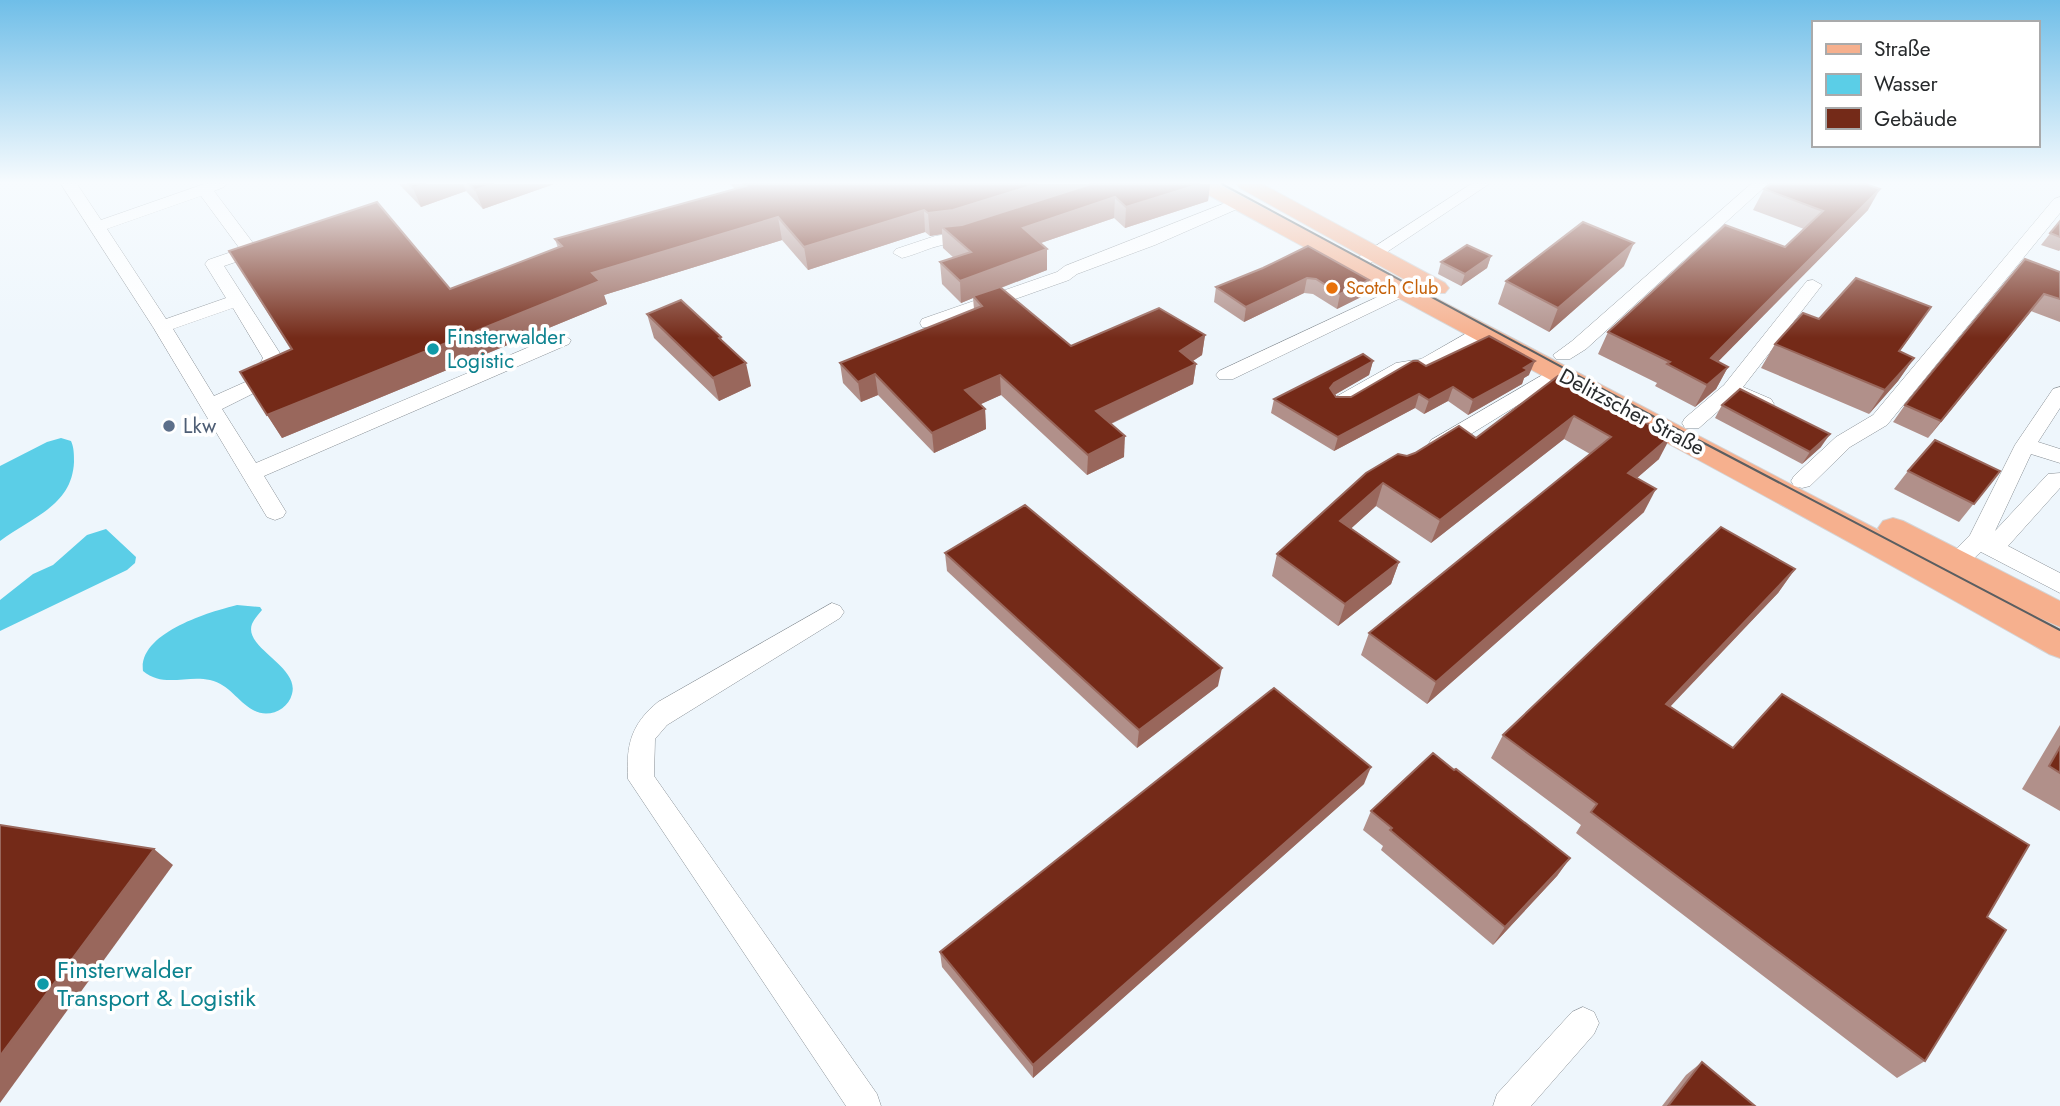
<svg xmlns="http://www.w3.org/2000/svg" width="2060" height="1106" viewBox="0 0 2060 1106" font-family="Jost,sans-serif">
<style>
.water{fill:#5bcee7}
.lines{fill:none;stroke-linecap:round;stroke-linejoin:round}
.minor-casing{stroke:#888f95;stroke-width:1}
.major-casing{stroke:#d4d4d5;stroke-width:2}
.minor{fill:#fff;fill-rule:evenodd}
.major{fill:#f6b08e;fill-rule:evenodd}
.tram{stroke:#5a5e61;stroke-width:2}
.wall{fill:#b1908a}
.shaded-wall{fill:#99675c}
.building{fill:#742a18;stroke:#99675c;stroke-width:2}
.food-dot{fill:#e8710a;stroke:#fff;stroke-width:2.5}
.culture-dot{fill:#0f9aa8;stroke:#fff;stroke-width:2.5}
.service-dot{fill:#5c6f8a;stroke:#fff;stroke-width:2.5}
.labels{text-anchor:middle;stroke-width:7;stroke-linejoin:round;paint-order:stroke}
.far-food-label{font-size:18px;fill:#c56008;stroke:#fff;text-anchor:start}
.culture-label{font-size:21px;fill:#0d838f;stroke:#fff;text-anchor:start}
.street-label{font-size:21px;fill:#272a2c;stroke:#fff}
.service-label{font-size:21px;fill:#4e5e75;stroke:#fff;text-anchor:start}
.near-culture-label{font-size:24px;fill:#0d838f;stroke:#fff;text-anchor:start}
</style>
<rect width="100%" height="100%" fill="#eef6fc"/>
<g class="water">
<path d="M61,438L71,441C74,448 74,454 74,462C72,506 32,517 0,541V466L47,442Z"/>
<polygon points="106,529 136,557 135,563 127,570 0,631 0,600 33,574 53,565 87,535"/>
<path d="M237,605L260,607L262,610C259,614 254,619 252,624C243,648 300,666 292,694C288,710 268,719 253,710C237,701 230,685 210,680C186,675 163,688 143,671C138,633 209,612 237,605Z"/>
</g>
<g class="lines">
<g class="minor-casing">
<g id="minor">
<path d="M61,184H77L101,220L204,184H226L224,187L214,191L259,251L256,255L224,266L283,358L266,387L222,409L256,463L555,336L562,334L571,340L569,344L264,476L286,512L283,517L275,520L267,517L153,327ZM201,196L240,249L208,260L205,264L226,298L166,319L107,229ZM233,308L263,358L252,379L214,396L173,329Z"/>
<polygon points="1471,184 1489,184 1360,270 1348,270 1345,266"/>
<polygon points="1751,184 1768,184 1586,349 1570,359 1556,359 1553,355 1572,341"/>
<polygon points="2060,197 2060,213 1887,425 1850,447 1810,486 1802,488 1794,486 1791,481 1794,476 1836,437 1873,415 2054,199"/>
<polygon points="1238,198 1244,200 1246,203 1244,206 1155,245 1077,274 1069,280 936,327 922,327 920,323 922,319 1057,272 1065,266"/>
<path d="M972,230L980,235C970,246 955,243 942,245C928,248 915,255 902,258L893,253L896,249L935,236Z"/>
<polygon points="1813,280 1822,285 1743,387 1771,399 1774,404 1771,409 1757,409 1733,398 1699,428 1685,428 1682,423 1685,418 1724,385 1807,281"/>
<polygon points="1401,286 1407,287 1410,291 1407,295 1233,379 1219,379 1216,375 1219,371"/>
<polygon points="1481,325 1490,331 1476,346 1432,369 1408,373 1346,409 1332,409 1329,404 1332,399 1396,363 1421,359"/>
<polygon points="1558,366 1565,368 1568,372 1565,376 1445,450 1431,450 1428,445 1431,440"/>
<path d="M2060,387V408L2038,442L2060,449V463L2031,454L1995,531L2048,474L2060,473V488L2008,546L2060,573V593L1981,552C1970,561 1963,572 1948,567L1945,561L1970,535L2015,445L2053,389Z"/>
<path d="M832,603L840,606L844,612L840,618L667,725L655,739L654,776L877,1094L881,1106H846L628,779C626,745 631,724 658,702Z"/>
<polygon points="1583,1007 1594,1012 1599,1023 1594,1034 1531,1106 1493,1106 1497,1094 1572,1012"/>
</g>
</g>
<g class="major-casing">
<g id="major">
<path d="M1193,184H1218L1880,531L1878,528L1883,521L1893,518L1903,521L2060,601V627L2035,616L2060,630V658L2049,654C1767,493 1480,344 1196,188Z"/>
<polygon points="1237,184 1262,184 1445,283 1449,288 1445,293 1429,293 1240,188"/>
</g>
</g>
<use href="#minor" class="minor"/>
<use href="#major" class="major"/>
<polyline class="tram" points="1222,184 1660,420 2060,630"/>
</g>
<g class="wall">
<polygon points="399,184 554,184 483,209 466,191 421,207"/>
<polygon points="730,184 1210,184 1208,201 1125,228 1114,218 1041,243 1047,249 1047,270 1001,288 1071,346 1205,335 1202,355 1193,361 1196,364 1193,384 1111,424 1124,457 1087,475 1001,395 980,404 985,409 986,429 934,453 878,395 861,402 843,383 840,363 974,309 973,298 961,303 942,284 940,262 954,258 943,248 942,234 930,236 925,232 808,270 782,240 604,295 607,304 282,438 240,372 291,350 229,251 450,289 558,248 555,239 735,189"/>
<polygon points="1764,189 1868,210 1718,361 1728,367 1716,389 1695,407 1655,386 1657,383 1598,354 1608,332 1785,247 1804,229 1753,210"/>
<polygon points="2060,221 2060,250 2059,251 2041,245"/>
<polygon points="1491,256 1487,268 1461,286 1438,274 1441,262"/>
<polygon points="1624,266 1549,332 1498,304 1506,281"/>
<polygon points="1263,268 1369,280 1365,295 1337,309 1313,294 1304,293 1244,322 1214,302 1216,287"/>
<polygon points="2060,272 2060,322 2031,311 1928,438 1893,422 1905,405"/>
<polygon points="647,314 721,337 722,341 751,386 719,401 654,338"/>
<polygon points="1819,319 1915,330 1900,351 1914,358 1898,381 1869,414 1761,368 1775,344"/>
<polygon points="1373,361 1369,375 1334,395 1336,397 1351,397 1426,366 1529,375 1524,378 1522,384 1468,415 1448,401 1424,414 1415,408 1334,451 1271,413 1274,399"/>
<polygon points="1558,376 1659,459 1637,478 1644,512 1427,704 1361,655 1369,633 1590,454 1564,439 1431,543 1376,506 1351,528 1399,562 1391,584 1338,626 1272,576 1277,554 1407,456 1476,438"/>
<polygon points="1722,405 1821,447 1802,464 1715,418"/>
<polygon points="1908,471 2000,471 1959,522 1894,489"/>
<polygon points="945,553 1218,686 1137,748 947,571"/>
<polygon points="1795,569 1778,593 1670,706 1987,917 1925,1061 1897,1078 1576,833 1581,825 1491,758 1503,735"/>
<polygon points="2060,725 2060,811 2022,789"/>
<polygon points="1364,784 1033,1078 942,967 940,952"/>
<polygon points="1371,811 1570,858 1557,876 1493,945 1381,850 1383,846 1363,830"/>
<polygon points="1702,1062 1755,1106 1662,1106 1686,1075"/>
</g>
<g class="shaded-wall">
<polygon points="426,184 463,184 466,191 421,207 413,188"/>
<polygon points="494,184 554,184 483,209 475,190"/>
<polygon points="1037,184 1106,184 955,232 942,227 942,234 930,236 928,213"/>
<polygon points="1200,184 1210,184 1208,201 1125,228 1126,207"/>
<polygon points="1880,189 1868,210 1700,380 1711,358"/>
<polygon points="1115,197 1114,218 1023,249 1023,228"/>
<polygon points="924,210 925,232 808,270 804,247"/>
<polygon points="778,217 782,240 604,295 607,304 282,438 267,415 592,273"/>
<polygon points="1634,243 1624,266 1549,332 1558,308"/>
<polygon points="1047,249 1047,270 974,298 973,296 973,298 961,303 960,281"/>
<polygon points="1491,256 1487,268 1461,286 1465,274"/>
<polygon points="1307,278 1304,293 1244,322 1246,307"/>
<polygon points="1369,280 1365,295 1337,309 1340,294"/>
<polygon points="2044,294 2031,311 1928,438 1941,421"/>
<polygon points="1205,335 1202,355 1177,371 1180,351"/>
<polygon points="1914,358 1898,381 1869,414 1885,390"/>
<polygon points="1373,361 1369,375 1331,397 1330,388 1334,383"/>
<polygon points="1535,361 1529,375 1524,378 1522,384 1468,415 1473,400"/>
<polygon points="746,363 751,386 719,401 713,378"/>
<polygon points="1196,364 1193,384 1095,431 1096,411"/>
<polygon points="1728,367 1716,389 1695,407 1707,385"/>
<polygon points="875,374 878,395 861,402 858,382"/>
<polygon points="1000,375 1001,395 966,411 965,390"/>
<polygon points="1453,387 1448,401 1424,414 1429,400"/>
<polygon points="1419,394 1415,408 1334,451 1338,437"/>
<polygon points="985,409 986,429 934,453 932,433"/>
<polygon points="1574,416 1564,439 1431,543 1440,520"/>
<polygon points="1830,434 1821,447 1802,464 1810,452"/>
<polygon points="1125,436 1124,457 1087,475 1088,455"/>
<polygon points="1671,436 1659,459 1616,496 1628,473"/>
<polygon points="1383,483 1376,506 1334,544 1340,521"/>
<polygon points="1656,489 1644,512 1427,704 1436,682"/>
<polygon points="1399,562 1391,584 1338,626 1345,604"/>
<polygon points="1795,569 1778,593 1651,727 1666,704"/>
<polygon points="1222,668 1218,686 1137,748 1139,730"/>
<polygon points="1371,767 1364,784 1033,1078 1033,1065"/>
<polygon points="154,849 173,865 0,1103 0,1056"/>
<polygon points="1570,858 1557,876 1493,945 1505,927"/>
</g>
<g class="building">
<polygon points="409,184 426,184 413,188"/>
<polygon points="469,184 494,184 475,190"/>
<polygon points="744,184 1037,184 953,210 928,213 924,210 804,247 778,217 592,273 600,281 267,415 240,372 292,349 229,251 377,202 450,289 562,246 555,239 746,186"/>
<polygon points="1091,184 1200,184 1126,207 1115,197 1023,228 1047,249 960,281 940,262 971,252 942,227 962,225"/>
<polygon points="1770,184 1866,184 1880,189 1711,358 1728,367 1707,385 1667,364 1670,362 1608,332 1725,225 1785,247 1823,211 1764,189"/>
<polygon points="2060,221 2060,237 2050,233"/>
<polygon points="1583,222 1634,243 1558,308 1506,281"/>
<polygon points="1467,245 1491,256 1465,274 1441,262"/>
<polygon points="1308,246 1369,280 1340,294 1316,279 1307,278 1246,307 1216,287 1263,268"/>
<polygon points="2025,259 2060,272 2060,299 2044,294 1941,421 1905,405"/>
<polygon points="1856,278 1931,307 1899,351 1914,358 1885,390 1775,344 1803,313 1819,319"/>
<polygon points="1000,287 1071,346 1159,308 1205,335 1180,351 1196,364 1096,411 1125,436 1088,455 1000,375 965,390 985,409 932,433 875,374 858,382 840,363 982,306 973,296"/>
<polygon points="681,300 721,337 719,338 746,363 713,378 647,314"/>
<polygon points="1489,336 1535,361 1524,368 1528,370 1473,400 1453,387 1429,400 1419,394 1338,437 1274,399 1363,354 1373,361 1334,383 1330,388 1336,397 1351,397 1413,361 1418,361 1426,366"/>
<polygon points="1558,376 1671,436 1628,473 1656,489 1436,682 1369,633 1611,437 1574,416 1440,520 1383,483 1340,521 1399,562 1345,604 1277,554 1366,473 1398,454 1407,456 1415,453 1459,426 1476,438"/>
<polygon points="1740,389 1830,434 1810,452 1722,405"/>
<polygon points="1935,440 2000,471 1974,504 1908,471"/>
<polygon points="1025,505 1222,668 1139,730 945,553"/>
<polygon points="1721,527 1795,569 1666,704 1733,748 1782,694 2029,845 1987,917 2006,930 1925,1061 1591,812 1597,804 1503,735"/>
<polygon points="1274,688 1371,767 1033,1065 940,952"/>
<polygon points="2060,747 2060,773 2049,766"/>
<polygon points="1433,753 1454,770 1456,769 1570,858 1505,927 1390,830 1392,828 1371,811"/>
<polygon points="0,825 154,849 0,1056"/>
<polygon points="1702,1062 1755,1106 1668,1106"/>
</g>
<linearGradient id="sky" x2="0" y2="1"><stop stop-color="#6fbee8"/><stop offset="0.54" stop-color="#f7fbfe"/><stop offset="1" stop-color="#f7fbfe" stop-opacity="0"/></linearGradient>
<rect width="2060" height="338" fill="url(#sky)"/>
<circle class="food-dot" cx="1332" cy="288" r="7"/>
<g class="culture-dot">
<circle cx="433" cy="349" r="7"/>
<circle cx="43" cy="984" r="7"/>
</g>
<circle class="service-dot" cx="169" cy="426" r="7"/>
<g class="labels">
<g class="far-food-label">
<text x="1346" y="294">Scotch Club</text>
</g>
<g class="culture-label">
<text x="447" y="344">Finsterwalder<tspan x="447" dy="24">Logistic</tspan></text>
</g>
<g class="street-label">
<text transform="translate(1632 412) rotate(28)" y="7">Delitzscher Straße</text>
</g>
<g class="service-label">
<text x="183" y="433">Lkw</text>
</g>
<g class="near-culture-label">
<text x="57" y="978">Finsterwalder<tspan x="57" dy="28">Transport &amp; Logistik</tspan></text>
</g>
</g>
<rect x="1812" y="21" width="228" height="126" fill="#ffffff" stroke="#a9aaab" stroke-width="2"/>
<rect x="1826" y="44" width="35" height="10" fill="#f6b08e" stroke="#a9aaab" stroke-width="2"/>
<text x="1874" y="56" font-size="21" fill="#272a2c">Straße</text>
<rect x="1826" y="74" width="35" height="21" fill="#5bcee7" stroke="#a9aaab" stroke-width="2"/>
<text x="1874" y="91" font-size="21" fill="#272a2c">Wasser</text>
<rect x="1826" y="108" width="35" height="21" fill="#742a18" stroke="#a9aaab" stroke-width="2"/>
<text x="1874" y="126" font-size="21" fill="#272a2c">Gebäude</text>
</svg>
